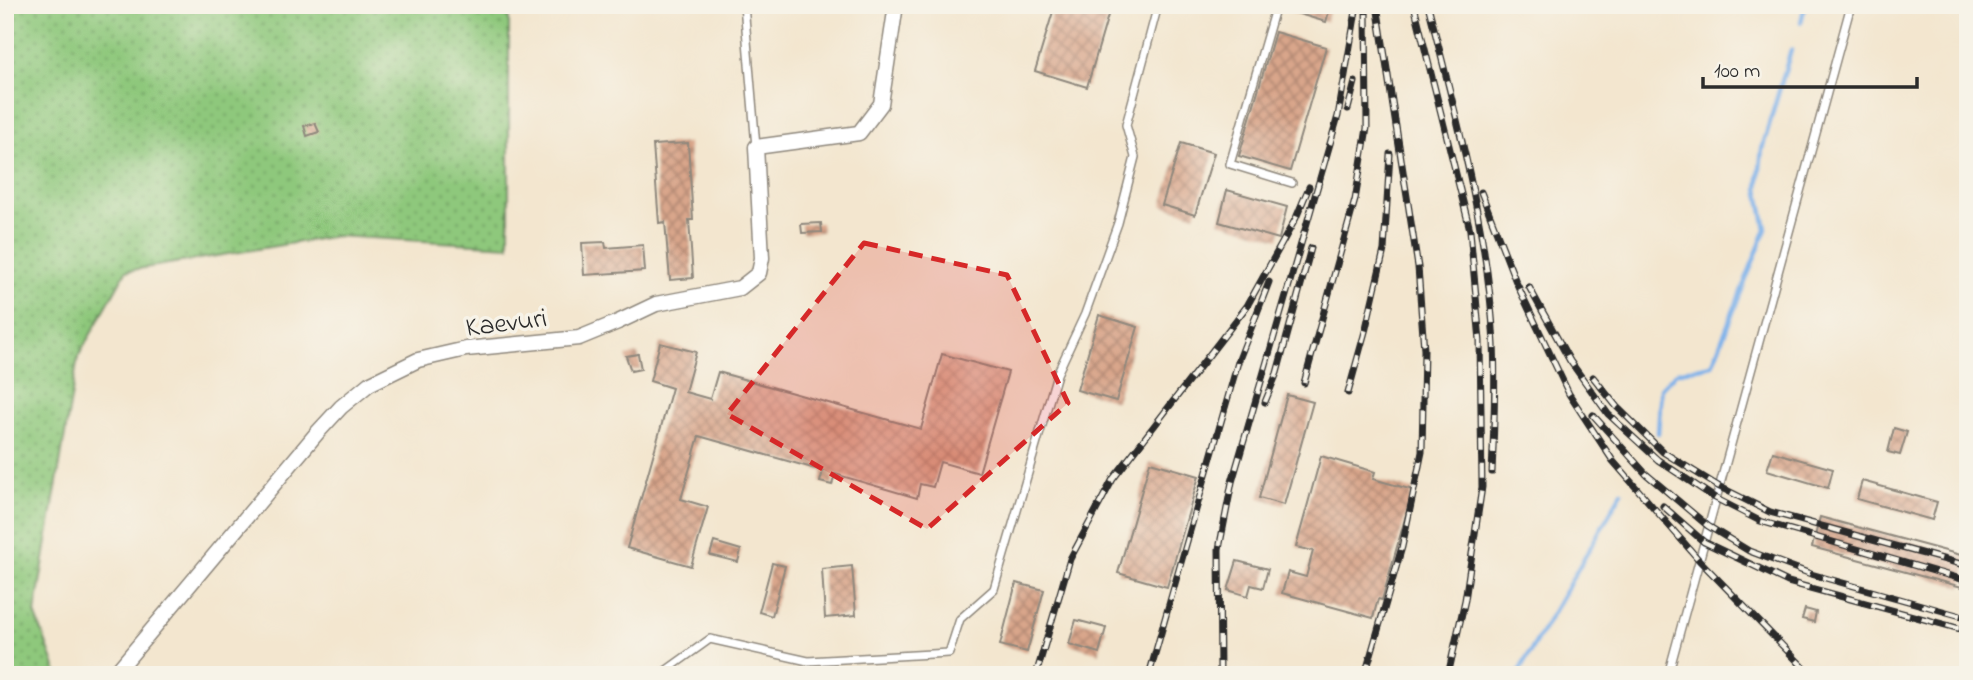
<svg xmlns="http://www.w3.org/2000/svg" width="1973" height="680" viewBox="0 0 1973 680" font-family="'Indie Flower',sans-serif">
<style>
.grass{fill:url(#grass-dots);stroke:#5c7a54;stroke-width:2}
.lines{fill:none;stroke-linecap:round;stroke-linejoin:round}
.stream{stroke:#7cb1ea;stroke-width:4.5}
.building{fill:url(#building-cross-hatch)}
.lane-casing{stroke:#8f887d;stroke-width:10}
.street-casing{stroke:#8f887d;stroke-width:17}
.lane{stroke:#fff;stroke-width:7}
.street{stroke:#fff;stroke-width:14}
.rail-casing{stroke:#2b2b2b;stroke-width:7}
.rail{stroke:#f7f3e8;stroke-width:4.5;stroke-dasharray:13;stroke-linecap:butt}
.marked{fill:#d62828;fill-opacity:0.2;stroke:#d62828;stroke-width:5;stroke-dasharray:14 9;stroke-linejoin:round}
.labels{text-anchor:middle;stroke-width:7;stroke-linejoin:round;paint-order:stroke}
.street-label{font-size:28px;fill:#2b2b2b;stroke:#f7f3e8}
</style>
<defs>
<pattern id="grass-dots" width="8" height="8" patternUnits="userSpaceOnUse" patternTransform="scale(1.75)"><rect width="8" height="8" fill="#8ec87c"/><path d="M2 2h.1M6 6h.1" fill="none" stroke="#74a366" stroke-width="1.8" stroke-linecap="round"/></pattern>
<pattern id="building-cross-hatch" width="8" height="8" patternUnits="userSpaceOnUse" patternTransform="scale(1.75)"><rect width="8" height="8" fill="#d9a68b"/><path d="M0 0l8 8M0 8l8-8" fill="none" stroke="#b08772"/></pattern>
</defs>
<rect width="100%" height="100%" fill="#f7f3e8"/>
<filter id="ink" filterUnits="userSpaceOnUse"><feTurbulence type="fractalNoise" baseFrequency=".0143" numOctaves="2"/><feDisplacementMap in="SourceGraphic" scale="14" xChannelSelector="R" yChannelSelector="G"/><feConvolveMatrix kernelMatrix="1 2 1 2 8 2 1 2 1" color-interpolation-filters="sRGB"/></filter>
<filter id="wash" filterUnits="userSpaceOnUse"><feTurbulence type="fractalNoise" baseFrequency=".00686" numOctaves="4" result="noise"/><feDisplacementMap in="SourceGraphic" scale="28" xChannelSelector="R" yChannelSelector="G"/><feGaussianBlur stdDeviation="1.57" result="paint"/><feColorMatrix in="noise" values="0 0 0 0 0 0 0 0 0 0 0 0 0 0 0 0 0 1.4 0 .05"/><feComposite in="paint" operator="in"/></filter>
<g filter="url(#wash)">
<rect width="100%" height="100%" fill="#f3e6cf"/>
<polygon class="grass" points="5,5 509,5 509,246 336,236 126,271 78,357 35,613 58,675 5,675"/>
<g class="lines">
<g class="stream">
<polyline points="1801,22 1805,5"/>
<polyline points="1658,433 1661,388 1677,372 1712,365 1766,229 1758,188 1762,149 1791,50"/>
<polyline points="1517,675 1622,492"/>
</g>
</g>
<g id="blocks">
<g class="building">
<polygon points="1055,5 1111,5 1087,87 1035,71"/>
<polygon points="1288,5 1331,5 1326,22 1286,10"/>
<polygon points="1275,32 1326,47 1290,171 1239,156"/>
<polygon points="315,123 319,132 307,136 304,126"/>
<polygon points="688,143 693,220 689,220 693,278 670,280 665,222 659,223 653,145"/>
<polygon points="1181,143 1214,153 1195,215 1162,205"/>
<polygon points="1227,190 1287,207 1279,239 1219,222"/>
<polygon points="821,223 822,232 802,233 801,224"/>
<polygon points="605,242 606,248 643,245 645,271 584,275 582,243"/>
<polygon points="1099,315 1138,327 1116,401 1077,390"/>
<polygon points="660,343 696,352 685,392 710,399 718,372 921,429 942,354 1008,372 979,473 940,462 933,487 920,484 917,498 835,474 832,485 820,482 823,471 699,436 681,499 708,507 691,566 627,548 672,388 650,381"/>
<polygon points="638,354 641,369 631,371 626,356"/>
<polygon points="1287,395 1313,402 1284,505 1259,498"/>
<polygon points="1894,428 1907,432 1900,455 1888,452"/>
<polygon points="1773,452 1833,469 1828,488 1767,470"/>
<polygon points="1321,456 1375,472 1373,479 1413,490 1382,600 1378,599 1373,618 1282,593 1288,572 1306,577 1313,551 1296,547"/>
<polygon points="1150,462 1199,476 1167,587 1118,573"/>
<polygon points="1862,481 1937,502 1932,520 1857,499"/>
<polygon points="1820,517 1968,557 1962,587 1812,547"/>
<polygon points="714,542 741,550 738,562 710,555"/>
<polygon points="1237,561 1268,569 1263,588 1251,585 1248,596 1228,590"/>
<polygon points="772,563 785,566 772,616 759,612"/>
<polygon points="852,566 856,615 825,618 822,569"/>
<polygon points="1016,583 1044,590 1027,652 1000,645"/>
<polygon points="1805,609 1816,612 1814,622 1802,619"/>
<polygon points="1076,620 1106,628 1099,653 1069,644"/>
</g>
</g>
</g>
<g filter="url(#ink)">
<use href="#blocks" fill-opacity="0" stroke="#8f887d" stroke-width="2"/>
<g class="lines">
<g class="lane-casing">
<g id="lane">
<polyline points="744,5 756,147"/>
<polyline points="1276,5 1230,164 1292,183"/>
<polyline points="663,675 664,672 710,639 808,661 949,653 960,619 994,589 1057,374 1085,314 1118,223 1135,157 1126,125 1158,5"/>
<polyline points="1668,675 1851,5"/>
</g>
</g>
<g class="street-casing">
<polyline id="street" points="114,675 317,433 341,407 369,384 418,360 466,349 579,338 618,322 656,304 740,288 759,273 762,258 756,147 859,133 881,104 896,5"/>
</g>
<use href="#lane" class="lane"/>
<use href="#street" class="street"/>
<g class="rail-casing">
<g id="rail">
<polyline points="1414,5 1470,230 1480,341 1482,487 1465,600 1448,675"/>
<path d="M1428,5C1456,115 1488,230 1494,344C1496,386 1494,429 1492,472"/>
<polyline points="1348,109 1355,82"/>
<polyline points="1481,192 1516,282 1569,394 1613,461 1699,560 1811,675"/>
<polyline points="1529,287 1570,361 1608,414 1658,460 1715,498 1760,521 1968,581"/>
<polyline points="1593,377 1617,407 1663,452 1718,486 1770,512 1968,566"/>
<polyline points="1304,383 1355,200 1367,128 1366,5"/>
<polyline points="1348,393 1366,328 1384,250 1390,154"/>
<polyline points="1265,402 1277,373 1311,248"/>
<polyline points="1593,415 1646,474 1708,526 1749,551 1811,574 1968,618"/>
<polyline points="1663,506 1704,542 1788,582 1968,631"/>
<polyline points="1036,675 1070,559 1113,479 1247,306 1296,218 1309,187"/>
<polyline points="1149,675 1238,362 1269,282"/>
<polyline points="1220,675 1219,549 1232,482 1338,116 1357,5"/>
<polyline points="1365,675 1402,547 1422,452 1424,350 1418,267 1377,5"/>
</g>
</g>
<use href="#rail" class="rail"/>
</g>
</g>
<path class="marked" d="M864,243L1007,275L1068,403L927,529L727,414Z"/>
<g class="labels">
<g class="street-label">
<text transform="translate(506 321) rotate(-7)" y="10">Kaevuri</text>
</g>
</g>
<rect width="1973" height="680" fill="none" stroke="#f7f3e8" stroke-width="28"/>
<path d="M1703 77v10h214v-10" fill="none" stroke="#2b2b2b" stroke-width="3.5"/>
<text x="1714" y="77" font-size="21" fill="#2b2b2b" stroke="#f7f3e8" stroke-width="5" paint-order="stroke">100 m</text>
</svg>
